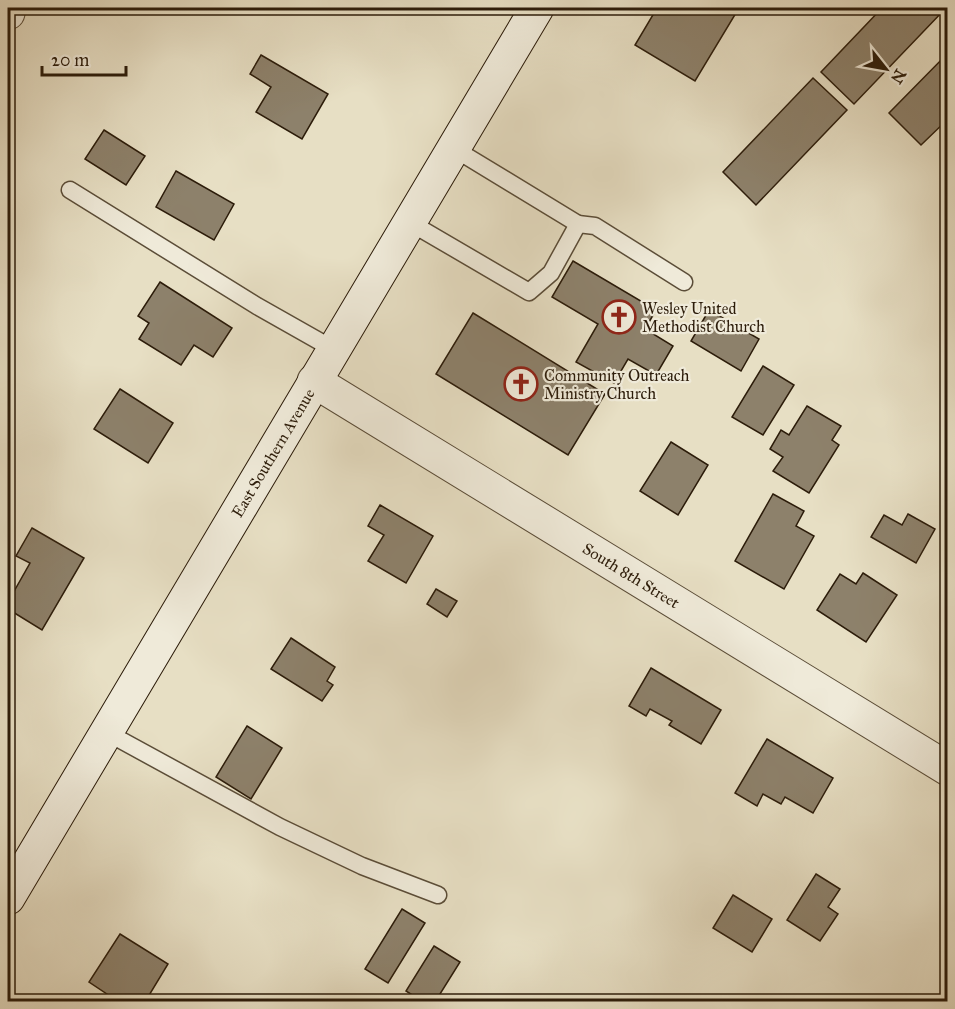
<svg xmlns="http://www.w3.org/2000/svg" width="955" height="1009" viewBox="0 0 955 1009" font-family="'IM FELL Great Primer',serif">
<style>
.building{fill:#8d816b;stroke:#2c1c0a;stroke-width:1.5}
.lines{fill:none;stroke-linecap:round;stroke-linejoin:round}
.service-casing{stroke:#5b4d38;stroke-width:19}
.minor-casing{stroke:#5b4d38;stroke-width:35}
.secondary-casing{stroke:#2c1c0a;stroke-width:35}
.service{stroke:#efead9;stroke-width:16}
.minor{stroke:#efead9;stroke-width:33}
.secondary{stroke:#efead9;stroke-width:33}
.labels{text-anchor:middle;stroke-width:4.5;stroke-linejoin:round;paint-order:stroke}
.poi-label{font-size:16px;fill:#2c1c0a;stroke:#efead9;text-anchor:start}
.street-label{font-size:16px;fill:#2c1c0a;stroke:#efead9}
</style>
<rect width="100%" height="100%" fill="#e7dfc4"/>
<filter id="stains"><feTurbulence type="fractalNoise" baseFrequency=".00333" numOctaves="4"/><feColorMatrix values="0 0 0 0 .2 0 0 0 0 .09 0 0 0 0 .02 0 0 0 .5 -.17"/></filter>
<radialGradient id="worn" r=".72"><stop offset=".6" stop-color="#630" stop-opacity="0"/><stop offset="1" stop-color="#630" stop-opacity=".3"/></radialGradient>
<g class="building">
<polygon points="657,8 739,8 695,81 635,45"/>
<polygon points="882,8 943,8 945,9 854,104 821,72"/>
<polygon points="948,53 948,119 921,145 889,113"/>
<polygon points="261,55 328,94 302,139 256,112 271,87 250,74"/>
<polygon points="813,78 847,110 756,205 723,172"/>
<polygon points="104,130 145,156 126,185 85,159"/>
<polygon points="176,171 234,204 214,240 156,207"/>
<polygon points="573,261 656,310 645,329 673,346 656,375 628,359 614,383 576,362 598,324 552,297"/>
<polygon points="160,282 232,328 213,357 194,345 181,365 139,339 149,323 138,316"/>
<polygon points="709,310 759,339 741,371 691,341"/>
<polygon points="473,313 605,394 568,455 436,374"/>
<polygon points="763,366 794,385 763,435 732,417"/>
<polygon points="120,389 173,423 148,463 94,429"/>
<polygon points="807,406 841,426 832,440 839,445 809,493 773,471 783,457 770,449 781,430 789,435"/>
<polygon points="671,442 708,465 678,515 640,491"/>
<polygon points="773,494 804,511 796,526 814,536 784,589 735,561"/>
<polygon points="380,505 433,536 406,583 368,561 384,535 368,526"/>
<polygon points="908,514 935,529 916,563 871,537 884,515 902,525"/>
<polygon points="32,528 84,558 42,630 8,609 8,602 30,563 16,556"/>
<polygon points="863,573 897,595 866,642 817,610 840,574 856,584"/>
<polygon points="436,589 457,601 447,617 427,604"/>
<polygon points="291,638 335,667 327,681 333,685 322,701 271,669"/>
<polygon points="651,668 721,710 701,744 669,725 672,721 650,709 646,716 629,706"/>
<polygon points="247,726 282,748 251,799 216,777"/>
<polygon points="767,739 833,778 813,813 785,797 781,804 763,794 757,806 735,793"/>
<polygon points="816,874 840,889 828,907 838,914 820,941 787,920"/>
<polygon points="733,895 772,919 752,952 713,928"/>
<polygon points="402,909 425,923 388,983 365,969"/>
<polygon points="120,934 168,964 145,1002 119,1002 89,982"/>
<polygon points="434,946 460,962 435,1002 423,1002 406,991"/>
</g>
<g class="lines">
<g class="service-casing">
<g id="service">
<polyline points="453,148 578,224"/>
<polyline points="70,190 257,306 333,349"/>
<polyline points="409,222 529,292 551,273 578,224 595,226 684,282"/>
<polyline points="106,732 280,827 362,866 438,895"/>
</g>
</g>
<g class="minor-casing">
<g id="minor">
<polyline points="8,13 9,8"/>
<path id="s1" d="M314,381L948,769"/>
</g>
</g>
<g class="secondary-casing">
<g id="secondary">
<path id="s2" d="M8,898L537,8"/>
</g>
</g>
<use href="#service" class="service"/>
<use href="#minor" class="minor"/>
<use href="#secondary" class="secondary"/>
</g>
<defs>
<g id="church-ring" transform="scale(1.725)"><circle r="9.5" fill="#efead9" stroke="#8f2418" stroke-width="1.5"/><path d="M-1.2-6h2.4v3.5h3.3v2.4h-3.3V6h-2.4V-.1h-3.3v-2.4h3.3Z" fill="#8f2418"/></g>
</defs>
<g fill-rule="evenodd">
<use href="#church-ring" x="619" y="317"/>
<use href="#church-ring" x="521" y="384"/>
</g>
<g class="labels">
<g class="poi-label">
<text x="642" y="314">Wesley United<tspan x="642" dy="18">Methodist Church</tspan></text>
<text x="544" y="381">Community Outreach<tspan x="544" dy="18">Ministry Church</tspan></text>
</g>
<g class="street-label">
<text dy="6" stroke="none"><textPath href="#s2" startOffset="518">East Southern Avenue</textPath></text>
<text dy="6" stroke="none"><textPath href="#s1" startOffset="372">South 8th Street</textPath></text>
</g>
</g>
<rect width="955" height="1009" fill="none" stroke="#e7dfc4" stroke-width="30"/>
<rect x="9" y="9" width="937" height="991" fill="none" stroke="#2c1c0a" stroke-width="3"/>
<rect x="15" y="15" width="925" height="979" fill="none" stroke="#2c1c0a" stroke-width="1.5"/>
<g transform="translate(886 69) rotate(121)" stroke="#efead9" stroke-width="4.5" paint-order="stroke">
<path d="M0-4.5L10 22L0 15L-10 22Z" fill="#2c1c0a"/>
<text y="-9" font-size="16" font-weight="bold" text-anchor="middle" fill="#2c1c0a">N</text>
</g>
<path d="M42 66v9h84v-9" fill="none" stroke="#2c1c0a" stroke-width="3"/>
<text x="51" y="66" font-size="18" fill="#2c1c0a" stroke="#efead9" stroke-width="4.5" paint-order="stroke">20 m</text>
<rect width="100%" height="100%" filter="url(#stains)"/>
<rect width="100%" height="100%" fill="url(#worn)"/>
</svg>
